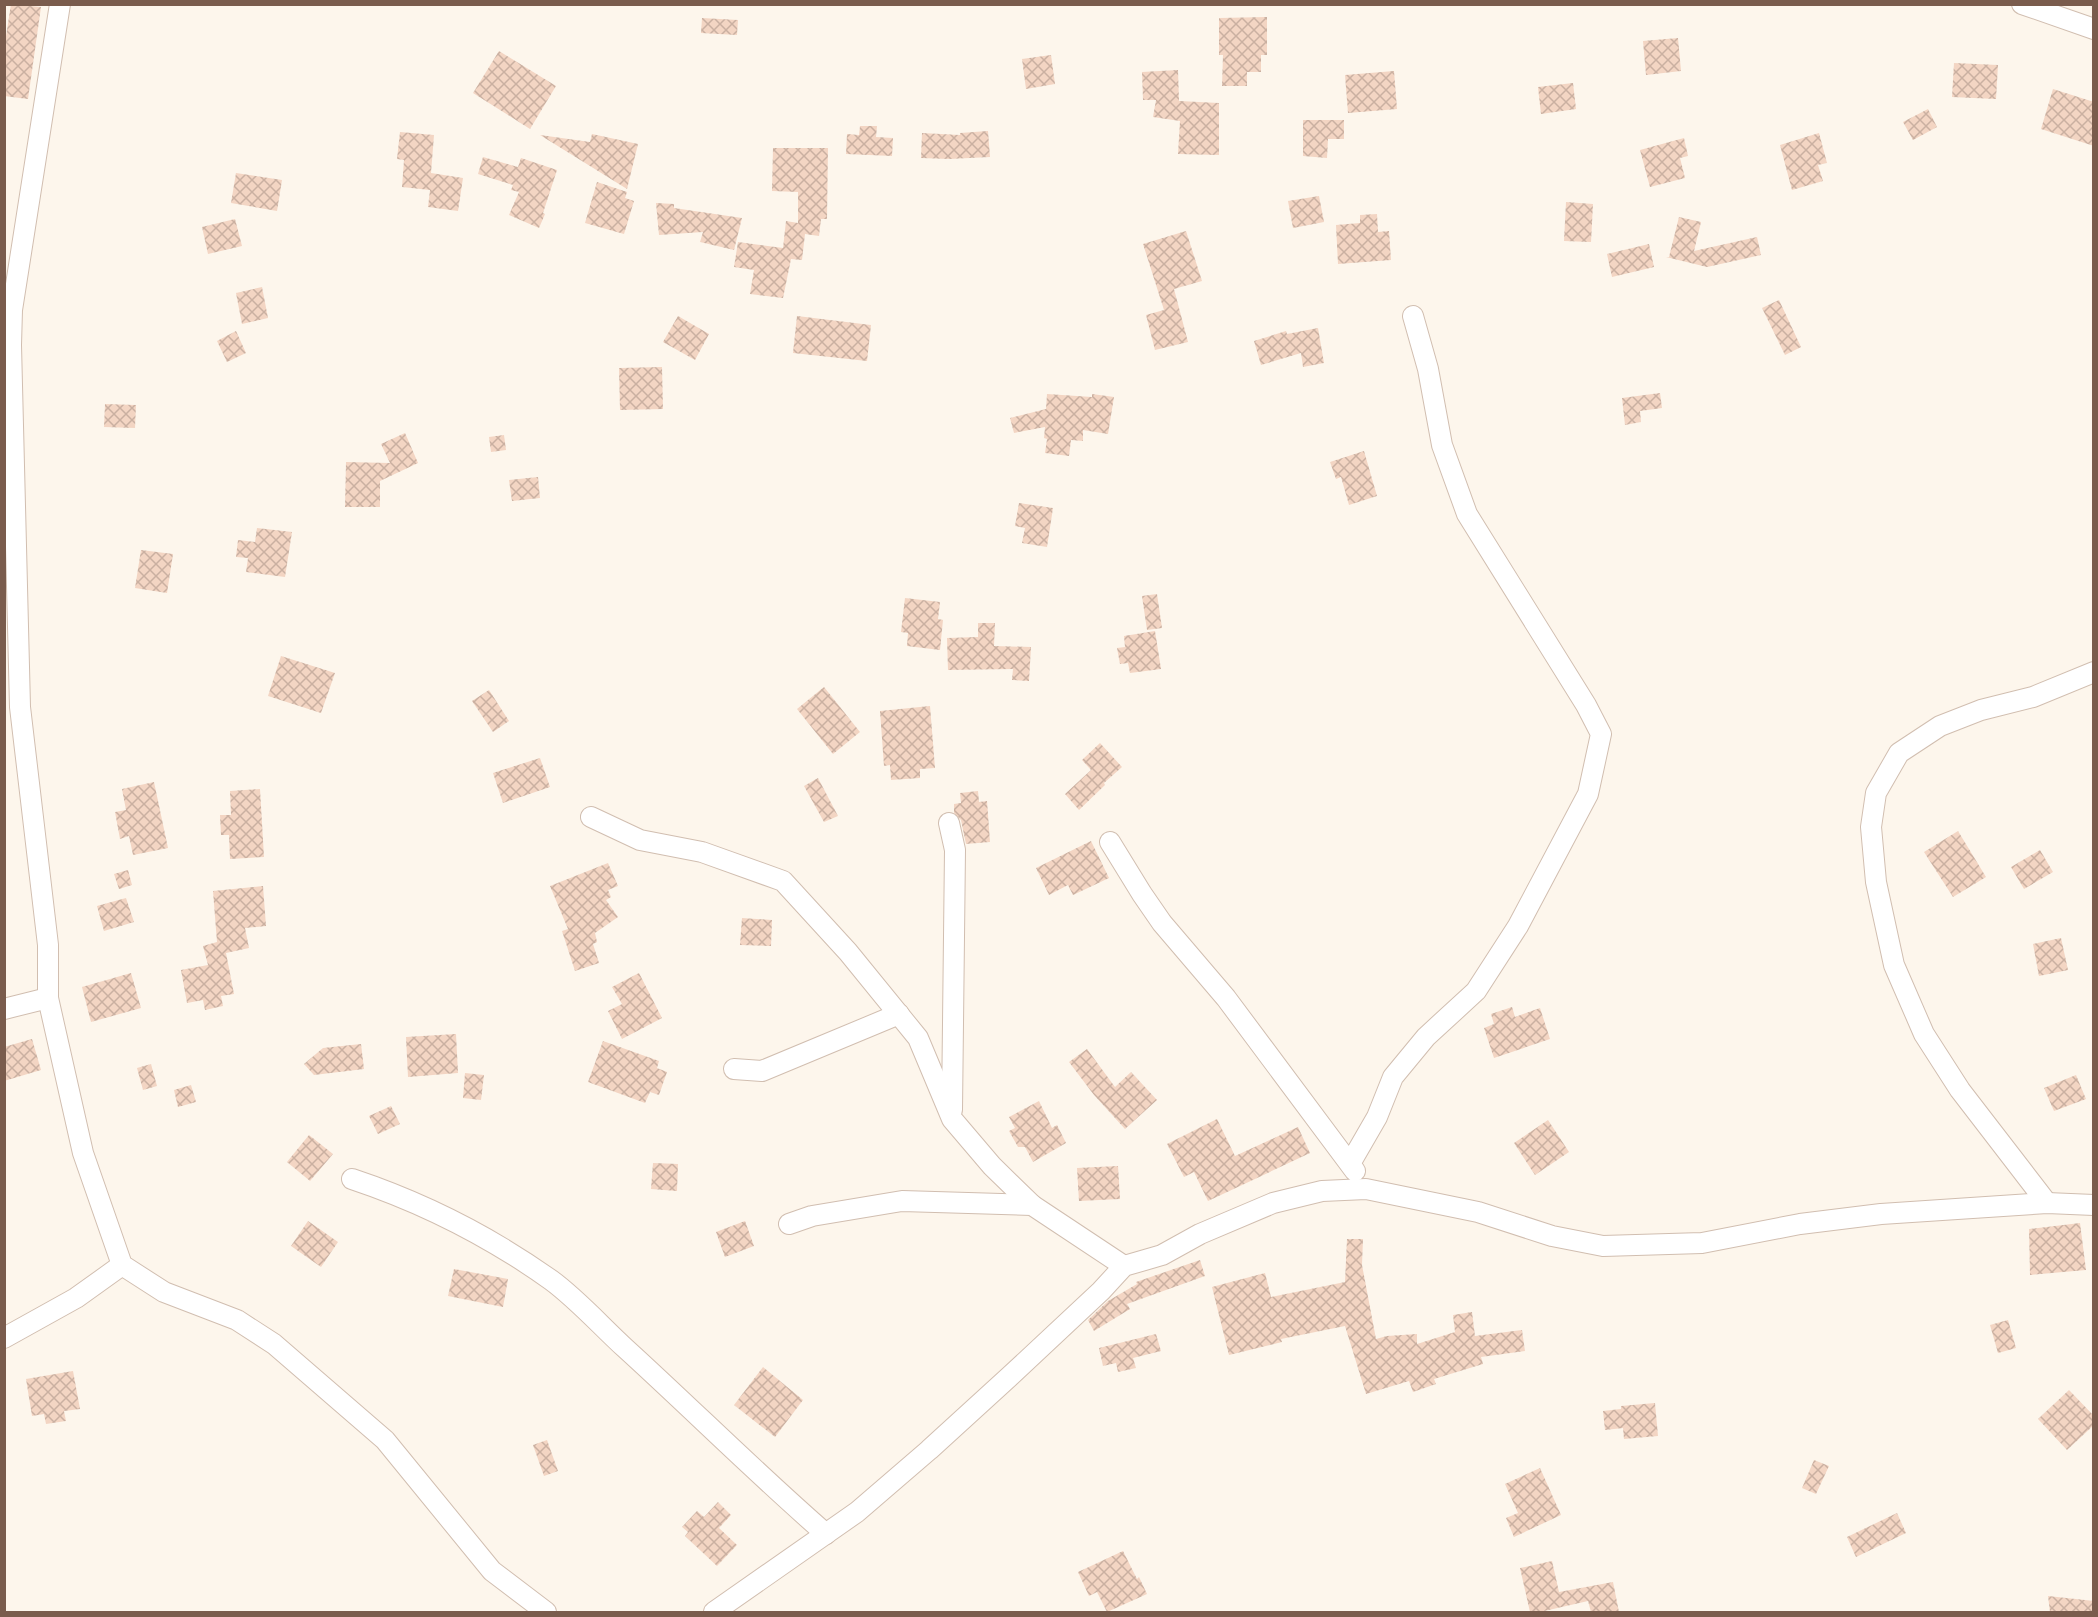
<svg xmlns="http://www.w3.org/2000/svg" width="2098" height="1617" viewBox="0 0 2098 1617" font-family="Mulish,sans-serif">
<style>
.building{fill:url(#building-cross-hatch)}
.lines{fill:none;stroke-linecap:round;stroke-linejoin:round}
.minor-casing{stroke:#d1beb0;stroke-width:22}
.minor{stroke:#fff;stroke-width:20}
</style>
<defs>
<pattern id="building-cross-hatch" width="8" height="8" patternUnits="userSpaceOnUse" patternTransform="scale(1.5)"><rect width="8" height="8" fill="#f3d5c3"/><path d="M0 0l8 8M0 8l8-8" fill="none" stroke="#cab0a1"/></pattern>
</defs>
<rect width="100%" height="100%" fill="#fdf6ec"/>
<g class="building">
<polygon points="11,4 41,7 28,99 4,96 4,49"/>
<polygon points="1267,17 1267,55 1261,55 1261,72 1247,72 1247,86 1222,86 1223,55 1219,55 1219,18"/>
<polygon points="702,18 738,20 737,35 701,33"/>
<polygon points="1678,38 1681,71 1646,75 1643,41"/>
<polygon points="499,51 556,86 530,129 473,93"/>
<polygon points="1051,55 1055,84 1026,89 1022,59"/>
<polygon points="1954,63 1998,65 1996,99 1952,97"/>
<polygon points="1178,70 1179,101 1219,103 1219,155 1178,154 1180,121 1153,117 1156,100 1143,100 1142,72"/>
<polygon points="1394,71 1397,109 1348,113 1345,75"/>
<polygon points="1573,83 1576,109 1541,114 1538,87"/>
<polygon points="2053,89 2094,102 2094,146 2041,129"/>
<polygon points="1928,109 1937,127 1913,140 1903,122"/>
<polygon points="1303,120 1344,120 1344,139 1328,139 1327,158 1303,156"/>
<polygon points="860,126 877,126 876,137 893,138 892,156 846,154 847,134 859,135"/>
<polygon points="988,131 990,157 949,159 921,158 922,133 960,135 960,133"/>
<polygon points="400,132 434,135 431,173 463,178 458,211 428,207 430,190 402,187 404,160 397,159"/>
<polygon points="1819,133 1827,163 1818,165 1823,181 1792,190 1780,145"/>
<polygon points="592,134 638,144 627,189 540,135 590,142"/>
<polygon points="1684,138 1688,156 1680,158 1685,178 1650,187 1640,150"/>
<polygon points="773,148 828,148 827,219 821,219 819,236 805,234 802,260 791,259 783,298 750,294 754,270 734,267 738,242 783,248 786,221 798,223 798,192 772,191"/>
<polygon points="483,157 518,167 521,158 557,170 543,213 545,214 539,228 509,215 519,192 511,190 513,185 478,174"/>
<polygon points="236,173 282,180 277,211 231,203"/>
<polygon points="597,182 627,192 625,198 634,201 624,234 585,223"/>
<polygon points="1319,196 1324,222 1293,228 1288,201"/>
<polygon points="1566,202 1593,204 1591,242 1564,241"/>
<polygon points="656,203 674,204 674,208 742,218 734,250 700,242 703,232 659,235"/>
<polygon points="1377,214 1378,232 1389,231 1391,260 1338,264 1336,225 1360,223 1360,215"/>
<polygon points="1679,217 1701,222 1694,251 1757,237 1761,255 1707,267 1666,257 1669,257"/>
<polygon points="235,219 242,246 208,254 202,227"/>
<polygon points="1186,231 1202,281 1174,289 1188,342 1155,350 1146,315 1164,310 1143,244"/>
<polygon points="1649,244 1654,267 1612,277 1607,254"/>
<polygon points="262,287 268,318 242,324 236,293"/>
<polygon points="1779,300 1801,347 1785,355 1762,308"/>
<polygon points="678,316 709,334 695,360 663,342"/>
<polygon points="797,316 871,325 867,361 793,353"/>
<polygon points="1318,328 1324,363 1303,367 1301,353 1261,365 1254,341 1286,331 1287,334"/>
<polygon points="236,331 246,353 227,362 217,341"/>
<polygon points="662,367 663,409 620,410 619,368"/>
<polygon points="1660,393 1662,408 1640,411 1641,422 1625,425 1622,398"/>
<polygon points="1047,394 1092,397 1092,394 1114,397 1108,434 1083,430 1083,441 1071,440 1069,456 1045,453 1047,439 1044,438 1045,427 1014,433 1010,418 1046,409"/>
<polygon points="105,404 136,405 135,428 104,427"/>
<polygon points="405,433 418,463 380,481 380,507 345,507 346,462 390,463 381,444"/>
<polygon points="504,435 506,450 491,452 489,437"/>
<polygon points="1364,451 1377,496 1349,505 1341,477 1336,479 1330,462"/>
<polygon points="538,477 540,498 512,501 509,480"/>
<polygon points="1019,503 1053,508 1047,547 1022,543 1025,528 1015,526"/>
<polygon points="257,528 292,532 285,577 246,572 248,558 236,557 238,540 255,542"/>
<polygon points="141,550 173,554 167,593 135,588"/>
<polygon points="1157,594 1162,628 1147,630 1142,596"/>
<polygon points="905,598 940,602 938,619 943,620 940,650 907,646 908,633 901,632"/>
<polygon points="978,623 995,623 994,646 1031,647 1029,681 1012,680 1013,669 948,670 947,638 978,637"/>
<polygon points="1155,631 1161,669 1130,673 1128,663 1120,664 1117,648 1125,647 1124,636"/>
<polygon points="281,656 335,673 321,713 268,696"/>
<polygon points="824,687 860,732 833,754 797,709"/>
<polygon points="489,690 509,721 493,732 472,701"/>
<polygon points="930,706 935,768 920,769 920,778 891,780 890,765 884,766 880,711"/>
<polygon points="1100,743 1122,767 1104,783 1105,785 1079,810 1065,794 1091,770 1082,760"/>
<polygon points="540,758 550,787 503,803 493,773"/>
<polygon points="818,778 838,816 824,822 804,786"/>
<polygon points="154,782 168,848 133,855 129,836 120,839 115,812 126,810 122,789"/>
<polygon points="260,789 264,857 230,859 229,835 221,835 220,815 231,815 230,791"/>
<polygon points="978,791 979,802 987,801 990,842 966,844 961,820 954,813 954,804 961,803 960,793"/>
<polygon points="1958,831 1986,877 1953,897 1924,852"/>
<polygon points="1091,841 1109,878 1073,895 1068,885 1049,895 1036,868"/>
<polygon points="2040,850 2053,872 2024,889 2011,867"/>
<polygon points="608,863 618,886 608,890 611,897 606,900 618,917 595,933 597,942 593,944 599,963 575,971 562,931 568,929 550,886"/>
<polygon points="128,870 132,885 119,889 114,874"/>
<polygon points="263,886 266,926 245,928 249,948 226,953 234,994 221,996 223,1006 205,1010 203,1000 187,1003 181,970 208,965 203,946 217,942 213,891"/>
<polygon points="126,898 134,922 104,931 97,906"/>
<polygon points="742,918 772,920 771,946 740,945"/>
<polygon points="2061,938 2068,970 2039,976 2033,944"/>
<polygon points="131,973 141,1008 91,1022 82,987"/>
<polygon points="639,973 662,1018 622,1039 608,1011 622,1004 612,987"/>
<polygon points="1512,1007 1515,1017 1540,1008 1550,1039 1494,1058 1484,1028 1494,1024 1491,1014"/>
<polygon points="456,1034 458,1073 408,1077 406,1037"/>
<polygon points="32,1039 41,1070 4,1081 4,1047"/>
<polygon points="603,1041 659,1061 657,1068 667,1072 659,1095 650,1092 645,1103 588,1082"/>
<polygon points="361,1044 364,1069 314,1075 304,1064 323,1048"/>
<polygon points="1087,1049 1115,1087 1131,1072 1157,1100 1125,1129 1094,1095 1069,1062"/>
<polygon points="151,1064 157,1086 143,1090 137,1068"/>
<polygon points="465,1073 484,1075 481,1100 463,1098"/>
<polygon points="2076,1075 2086,1099 2054,1111 2044,1088"/>
<polygon points="191,1085 196,1102 178,1107 174,1090"/>
<polygon points="1039,1101 1052,1128 1057,1125 1066,1143 1033,1162 1025,1147 1018,1147 1009,1131 1015,1128 1009,1117"/>
<polygon points="391,1106 400,1124 378,1134 369,1116"/>
<polygon points="1217,1119 1235,1156 1298,1127 1310,1153 1208,1201 1194,1172 1184,1177 1167,1144"/>
<polygon points="1548,1120 1569,1152 1535,1175 1514,1143"/>
<polygon points="309,1135 333,1154 310,1181 287,1162"/>
<polygon points="653,1163 678,1164 677,1191 651,1189"/>
<polygon points="1118,1166 1120,1199 1079,1201 1077,1168"/>
<polygon points="308,1221 338,1242 321,1267 291,1246"/>
<polygon points="745,1221 754,1246 725,1257 716,1232"/>
<polygon points="2080,1223 2086,1270 2030,1275 2029,1229"/>
<polygon points="1347,1239 1363,1239 1362,1265 1376,1339 1387,1336 1417,1334 1417,1344 1455,1332 1453,1315 1472,1312 1475,1336 1522,1330 1525,1351 1481,1357 1483,1364 1434,1379 1436,1384 1413,1392 1409,1381 1366,1394 1345,1326 1281,1339 1282,1342 1229,1355 1212,1287 1265,1273 1271,1297 1345,1282"/>
<polygon points="1200,1260 1205,1276 1127,1304 1130,1309 1094,1331 1088,1320 1108,1301 1137,1284 1136,1282"/>
<polygon points="454,1269 508,1279 503,1307 448,1296"/>
<polygon points="2008,1320 2016,1348 1998,1353 1990,1325"/>
<polygon points="1156,1334 1161,1351 1133,1358 1136,1368 1118,1372 1116,1363 1103,1366 1099,1348"/>
<polygon points="763,1367 803,1400 775,1437 734,1405"/>
<polygon points="73,1371 80,1409 64,1411 66,1421 46,1424 44,1414 32,1416 26,1379"/>
<polygon points="2069,1390 2094,1416 2094,1425 2067,1450 2038,1419"/>
<polygon points="1655,1403 1658,1436 1624,1439 1623,1428 1605,1430 1603,1411 1621,1409 1621,1406"/>
<polygon points="547,1440 558,1471 544,1476 533,1445"/>
<polygon points="1814,1460 1829,1466 1816,1494 1802,1488"/>
<polygon points="1540,1468 1561,1515 1514,1537 1506,1518 1518,1513 1505,1484"/>
<polygon points="718,1502 731,1515 719,1528 737,1545 717,1566 685,1536 688,1532 682,1527 697,1511 704,1517"/>
<polygon points="1897,1513 1906,1533 1856,1557 1847,1537"/>
<polygon points="1123,1551 1137,1579 1139,1577 1147,1594 1107,1612 1097,1592 1089,1596 1078,1572"/>
<polygon points="1552,1561 1559,1592 1613,1582 1619,1612 1591,1612 1588,1601 1540,1612 1530,1612 1520,1568"/>
<polygon points="2048,1596 2094,1601 2094,1612 2050,1612"/>
</g>
<g class="lines">
<g class="minor-casing">
<g id="minor">
<polyline points="60,4 12,310 11,345 20,707 48,945 48,998 83,1153 122,1265 164,1292 237,1320 274,1344 385,1440 492,1571 546,1612"/>
<polyline points="2022,4 2094,29"/>
<polyline points="591,817 640,840 702,852 783,881 848,952 918,1038 952,1119 992,1166 1032,1205"/>
<polyline points="949,823 955,850 952,1110"/>
<polyline points="1110,842 1142,894 1162,923 1226,998 1355,1171"/>
<polyline points="4,1009 48,998"/>
<polyline points="734,1069 762,1071 899,1014"/>
<polyline points="1351,1162 1377,1117 1393,1077 1426,1037 1476,991 1518,926 1588,794 1601,734 1586,705 1467,514 1442,445 1428,369 1413,316"/>
<path d="M352,1179C424,1203 489,1236 551,1280C577,1299 601,1326 625,1348C692,1409 757,1474 826,1534"/>
<polyline points="2047,1203 1960,1090 1924,1034 1894,965 1876,882 1871,827 1876,793 1899,753 1940,726 1981,710 2033,697 2094,672"/>
<polyline points="789,1224 812,1216 902,1201 1032,1205 1124,1266"/>
<polyline points="4,1338 76,1298 122,1265"/>
<polyline points="714,1612 857,1512 929,1450 1009,1377 1101,1291 1124,1266 1162,1255 1200,1234 1273,1203 1322,1191 1366,1189 1478,1212 1552,1236 1603,1246 1702,1243 1800,1224 1881,1214 2047,1203 2094,1205"/>
</g>
</g>
<use href="#minor" class="minor"/>
</g>
<rect width="2098" height="1617" fill="none" stroke="#7a5c4d" stroke-width="12"/>
</svg>
